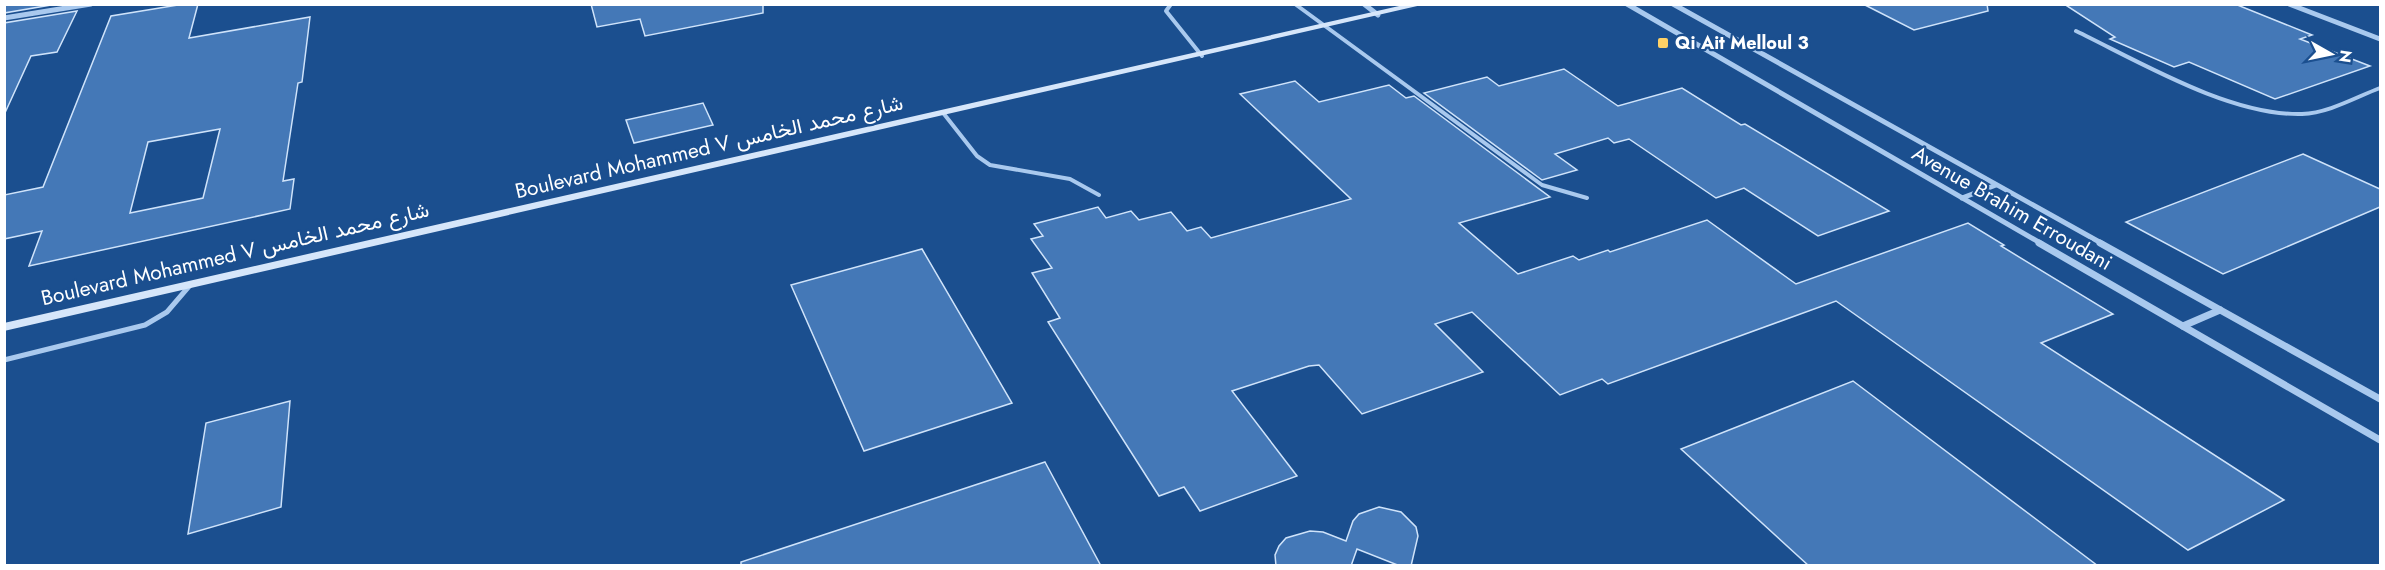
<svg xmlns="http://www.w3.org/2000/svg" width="2385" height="570" viewBox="0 0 2385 570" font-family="Jost,Vazirmatn,sans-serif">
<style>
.building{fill:#4478b7;stroke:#cfe3fa;stroke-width:1.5;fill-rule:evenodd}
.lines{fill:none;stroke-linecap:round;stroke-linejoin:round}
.service-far1{stroke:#a9c9ee;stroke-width:4}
.service{stroke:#a9c9ee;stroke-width:5}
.minor-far1{stroke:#a9c9ee;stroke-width:5}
.minor{stroke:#a9c9ee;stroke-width:7}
.secondary{fill:#d6e6fa;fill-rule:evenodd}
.poi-dot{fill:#ffd166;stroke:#1b4f8f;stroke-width:2}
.labels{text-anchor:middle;stroke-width:4.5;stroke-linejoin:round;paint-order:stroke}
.far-poi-label{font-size:18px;font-weight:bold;fill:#fff;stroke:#1b4f8f;text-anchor:start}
.street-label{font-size:21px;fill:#fff;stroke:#1b4f8f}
</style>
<rect width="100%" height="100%" fill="#1b4f8f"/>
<g class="building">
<polygon points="4,4 57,4 4,13"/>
<path d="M184,4H198L189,38L310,17L302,82L298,83L283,181L294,179L290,209L29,266L42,231L4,239V195L43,187L111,16ZM220,129L203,198L130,213L148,142Z"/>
<polygon points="591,4 763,4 763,13 645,36 640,19 597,27"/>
<polygon points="1863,4 1987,4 1988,11 1914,30"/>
<polygon points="2064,4 2235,4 2312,35 2300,39 2370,66 2275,99 2189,62 2174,67 2110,39 2115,37"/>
<polygon points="77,11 57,52 31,56 4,115 4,23"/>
<polygon points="1564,69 1618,106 1682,88 1741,125 1745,124 1889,211 1818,236 1744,188 1716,198 1629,139 1614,143 1608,138 1555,154 1577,170 1542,180 1424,93 1487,77 1499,86"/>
<polygon points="1295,81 1319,102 1389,85 1406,98 1414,96 1550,197 1459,223 1518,274 1573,256 1579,260 1608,250 1610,252 1707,220 1796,284 1968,223 2004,245 2001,246 2113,314 2041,343 2284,500 2188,550 1836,301 1608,384 1602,379 1560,395 1472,312 1435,324 1483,372 1362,414 1319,365 1309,366 1232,391 1297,476 1200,511 1184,487 1159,496 1048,322 1060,318 1032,273 1052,268 1031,239 1043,236 1034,224 1098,207 1106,218 1131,211 1139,220 1171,212 1187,231 1201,227 1211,238 1351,199 1240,94"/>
<polygon points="703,103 713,125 634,143 626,120"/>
<polygon points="2303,154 2380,189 2380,207 2223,274 2126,222"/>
<polygon points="922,249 1012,403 864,451 791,285"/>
<polygon points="1853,381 2098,566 1809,566 1681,449"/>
<polygon points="290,401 281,507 188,534 206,423"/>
<polygon points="1045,462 1101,566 741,566 741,562"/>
<polygon points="1379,507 1401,512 1416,527 1418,536 1411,566 1400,566 1357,549 1351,566 1276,566 1275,555 1279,546 1286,538 1310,531 1323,532 1346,541 1353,521 1359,514"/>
</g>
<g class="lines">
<g class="service-far1">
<polyline points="1171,4 1166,11 1202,56"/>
<polyline points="1295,4 1542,185 1587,198"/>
<path d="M2076,31C2140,62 2230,116 2302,114C2329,113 2356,97 2380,88"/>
<polyline points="944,114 977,156 990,165 1070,179 1099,195"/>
</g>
<polyline class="service" points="4,360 145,325 167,312 191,284"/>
<g class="minor-far1">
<polyline points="1364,4 1378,15"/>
<polyline points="1627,4 2042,244"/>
<polyline points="1673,4 2103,244"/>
<polyline points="2289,4 2380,39"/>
<polyline points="4,18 91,4"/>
<polyline points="1962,198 1996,185"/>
</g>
<g class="minor">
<polyline points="2039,243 2380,440"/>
<polyline points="2100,243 2380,399"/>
<polyline points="2183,326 2220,310"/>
</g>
<polygon class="secondary" points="1408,4 1426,4 4,331 4,323"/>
</g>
<rect class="poi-dot" x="1657" y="37" width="12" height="12" rx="3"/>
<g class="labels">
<g class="far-poi-label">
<text x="1675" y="49">Qi Ait Melloul 3</text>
</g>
<g class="street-label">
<text transform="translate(709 147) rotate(-13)" y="7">Boulevard Mohammed V شارع محمد الخامس</text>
<text transform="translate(2012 208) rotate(30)" y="7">Avenue Brahim Erroudani</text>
<text transform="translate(235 254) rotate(-13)" y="7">Boulevard Mohammed V شارع محمد الخامس</text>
</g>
</g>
<rect width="2385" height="570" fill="none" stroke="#ffffff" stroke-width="12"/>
<g transform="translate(2331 54) rotate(99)" stroke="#1b4f8f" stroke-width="4.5" paint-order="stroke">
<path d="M0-4.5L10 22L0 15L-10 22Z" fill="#ffffff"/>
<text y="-9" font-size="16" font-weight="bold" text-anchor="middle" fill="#ffffff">N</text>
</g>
</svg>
